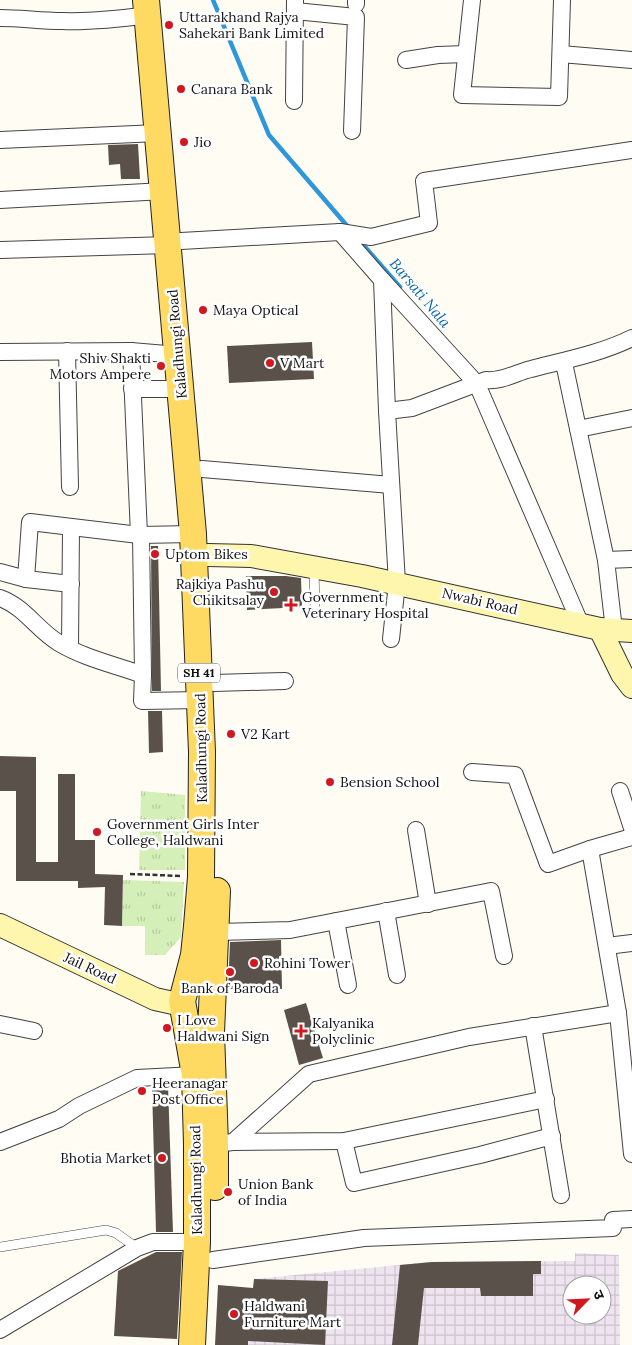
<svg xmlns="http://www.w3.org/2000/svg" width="632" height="1345" viewBox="0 0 632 1345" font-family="Lora,'Noto Sans Devanagari',serif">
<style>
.industrial{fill:url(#industrial-grid);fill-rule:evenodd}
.grass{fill:url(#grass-tufts)}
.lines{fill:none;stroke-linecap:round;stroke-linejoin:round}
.stream{stroke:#2f96dc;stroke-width:4.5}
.building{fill:#5a514b}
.lane-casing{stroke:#434343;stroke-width:10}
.street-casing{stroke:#434343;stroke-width:18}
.secondary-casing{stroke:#323232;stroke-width:24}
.primary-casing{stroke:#212121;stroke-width:28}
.path{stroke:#323232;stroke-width:2.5;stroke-dasharray:5 2.5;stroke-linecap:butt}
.lane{stroke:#fff;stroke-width:9}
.street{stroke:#fff;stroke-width:16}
.secondary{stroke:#fff6ae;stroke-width:22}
.primary{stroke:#ffda63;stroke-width:26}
.poi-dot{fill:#d1171f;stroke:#fff;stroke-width:2}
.labels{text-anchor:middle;stroke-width:5;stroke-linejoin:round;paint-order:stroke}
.shield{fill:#fff;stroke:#585858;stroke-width:1}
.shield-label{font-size:12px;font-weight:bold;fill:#101010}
.poi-label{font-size:14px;fill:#101010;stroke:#fff;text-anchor:start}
.street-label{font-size:14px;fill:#101010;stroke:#fff}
.water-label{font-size:15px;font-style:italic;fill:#0967b1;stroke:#fff}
</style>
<defs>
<pattern id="industrial-grid" width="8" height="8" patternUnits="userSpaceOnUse" patternTransform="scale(1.25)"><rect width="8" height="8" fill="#eee4ef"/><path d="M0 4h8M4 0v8" fill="none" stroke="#cbc3cc"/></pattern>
<pattern id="grass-tufts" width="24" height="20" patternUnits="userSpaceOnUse" patternTransform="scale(1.25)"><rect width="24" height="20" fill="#d4efb7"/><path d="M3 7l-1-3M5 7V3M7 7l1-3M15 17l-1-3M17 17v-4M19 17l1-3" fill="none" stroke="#b5cc9c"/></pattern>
</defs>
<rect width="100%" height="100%" fill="#fffdf3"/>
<path class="industrial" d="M575,1253L619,1255L620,1345H248L254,1279L430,1262L575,1261ZM572,1285H602V1315H572Z"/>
<g class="grass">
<polygon points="141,791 185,795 185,870 139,870"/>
<polygon points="123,880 184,882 181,937 165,955 145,955 145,926 122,926"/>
</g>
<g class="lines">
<g class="stream">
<polyline points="213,0 269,135 349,228"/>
<polyline points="359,240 400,287"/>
</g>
</g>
<g class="building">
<polygon points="138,144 140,179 121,179 120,164 109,165 108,145"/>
<polygon points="312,342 314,379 229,383 227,346"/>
<polygon points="151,546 158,546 161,691 152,691"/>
<polygon points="246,576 286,576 301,578 302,607 247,610"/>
<polygon points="148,711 162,711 163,752 149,753"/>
<polygon points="0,756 36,757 36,862 58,862 58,774 75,774 75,840 95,840 95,874 123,875 122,926 104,925 105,887 78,888 78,881 16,881 16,791 0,791"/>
<polygon points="281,940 282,989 228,989 230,942"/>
<polygon points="306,1003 323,1058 299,1065 284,1010"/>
<polygon points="168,1086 173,1232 156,1232 152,1087"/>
<polygon points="156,1252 182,1252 177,1339 114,1336 118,1271"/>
<polygon points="541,1261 541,1274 533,1274 533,1296 481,1296 480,1288 424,1288 418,1345 392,1345 400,1265 432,1262"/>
<polygon points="254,1279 328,1281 325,1345 248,1341 248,1345 215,1345 218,1285 253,1288"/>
</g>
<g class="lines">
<g class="lane-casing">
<g id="lane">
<polyline points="314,567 315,613"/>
<polyline points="0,1247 106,1230 116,1233 137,1248"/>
</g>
</g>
<g class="street-casing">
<g id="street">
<polyline points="472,0 462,95 559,97 562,0"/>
<polyline points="356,4 356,0"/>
<polyline points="295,11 356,17 352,131"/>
<path d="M0,18C21,18 41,21 62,21C91,22 119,19 148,15"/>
<polyline points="561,54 632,60"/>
<polyline points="406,60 438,55 466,54"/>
<polyline points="294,101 295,0"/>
<polyline points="0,140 158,133"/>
<polyline points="0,200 164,191"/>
<polyline points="181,241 340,232"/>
<polyline points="0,250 169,245"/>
<polyline points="382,280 477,384 581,625"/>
<polyline points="67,351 70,487"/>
<polyline points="131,351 139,535"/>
<polyline points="0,352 131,351 178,355"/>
<polyline points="564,363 606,560"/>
<polyline points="132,389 181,389"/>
<polyline points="387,411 382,280 340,232 371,237 429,223 424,181 632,150"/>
<polyline points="578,429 632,418"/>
<polyline points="202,469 391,485"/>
<polyline points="141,535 143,675"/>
<polyline points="0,572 26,579 30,522 139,535 193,534"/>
<polyline points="26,579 71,584"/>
<path d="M0,598C25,607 37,630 59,643C84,658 115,665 143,675L142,701L200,700"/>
<polyline points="614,630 606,560 632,559"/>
<path d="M391,639L397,583L387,411L412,408L486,380C502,382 517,372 531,369C566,360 599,354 632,338"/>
<polyline points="70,648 71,527"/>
<polyline points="214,683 285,681"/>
<polyline points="472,772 515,775 548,864 590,849"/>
<polyline points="620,791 632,828"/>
<polyline points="416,830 428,904"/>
<polyline points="386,911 397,975"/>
<polyline points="336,921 348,985"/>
<polyline points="216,932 290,930 491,891 504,956"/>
<polyline points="607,946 632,943"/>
<polyline points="618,1013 632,1154"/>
<polyline points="0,1024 34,1031"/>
<polyline points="533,1026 561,1195"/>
<polyline points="344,1141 354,1183 480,1155 552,1136"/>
<polyline points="0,1142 59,1119 79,1106 137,1078 195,1075"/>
<polyline points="233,1142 344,1141 546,1099"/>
<polyline points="215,1144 233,1142 309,1074 469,1037 618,1013 590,849 632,837"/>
<polyline points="213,1260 364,1238 613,1228 613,1220 632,1219"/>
<polyline points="0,1330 137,1248 153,1242 197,1242"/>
</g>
</g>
<g class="secondary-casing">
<g id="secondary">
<polyline points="208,555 251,556 362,576 600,629 632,631"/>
<polyline points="600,629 622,674 632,687"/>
<polyline points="0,925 155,999 182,1005"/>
</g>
</g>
<g class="primary-casing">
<g id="primary">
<polyline points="146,0 193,534 202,752 201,877 197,926 194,955 182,1001 195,1075 197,1144 197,1242 192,1345"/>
<polyline points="215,1187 215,1144 211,1033 217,891"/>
</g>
</g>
<polyline class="path" points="130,874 182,876"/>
<use href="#lane" class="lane"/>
<use href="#street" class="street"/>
<use href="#secondary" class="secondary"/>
<use href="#primary" class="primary"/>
</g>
<g class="poi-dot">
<circle cx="169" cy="25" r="5"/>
<circle cx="181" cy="89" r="5"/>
<circle cx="184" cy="142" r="5"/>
<circle cx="203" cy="310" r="5"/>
<circle cx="270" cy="363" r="5"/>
<circle cx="161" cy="366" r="5"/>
<circle cx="155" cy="554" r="5"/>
<circle cx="274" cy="592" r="5"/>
<path d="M288.5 597.5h5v5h5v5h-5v5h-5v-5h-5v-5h5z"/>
<circle cx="231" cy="734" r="5"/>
<circle cx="330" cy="782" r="5"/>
<circle cx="97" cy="832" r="5"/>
<circle cx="254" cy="963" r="5"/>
<circle cx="230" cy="972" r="5"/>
<circle cx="167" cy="1028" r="5"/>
<path d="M298.5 1023.5h5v5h5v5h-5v5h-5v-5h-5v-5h5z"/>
<circle cx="142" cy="1091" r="5"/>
<circle cx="162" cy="1158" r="5"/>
<circle cx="228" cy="1192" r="5"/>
<circle cx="234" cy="1314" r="5"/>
</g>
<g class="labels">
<rect class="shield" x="178" y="663.5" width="42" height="19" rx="4"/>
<g class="shield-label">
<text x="199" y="677">SH 41</text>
</g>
<g class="poi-label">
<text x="179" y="22">Uttarakhand Rajya<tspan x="179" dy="16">Sahekari Bank Limited</tspan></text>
<text x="191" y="94">Canara Bank</text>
<text x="194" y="147">Jio</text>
<text x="213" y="315">Maya Optical</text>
<text x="151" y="363" text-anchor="end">Shiv Shakti<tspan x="151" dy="16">Motors Ampere</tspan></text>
<text x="280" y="368">V Mart</text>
<text x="165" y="559">Uptom Bikes</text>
<text x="264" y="589" text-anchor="end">Rajkiya Pashu<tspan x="264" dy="16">Chikitsalay</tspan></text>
<text x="302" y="602">Government<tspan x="302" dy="16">Veterinary Hospital</tspan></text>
<text x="241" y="739">V2 Kart</text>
<text x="340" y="787">Bension School</text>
<text x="107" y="829">Government Girls Inter<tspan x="107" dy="16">College, Haldwani</tspan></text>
<text x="264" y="968">Rohini Tower</text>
<text x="230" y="993" text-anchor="middle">Bank of Baroda</text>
<text x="177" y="1025">I Love<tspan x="177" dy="16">Haldwani Sign</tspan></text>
<text x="312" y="1028">Kalyanika<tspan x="312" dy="16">Polyclinic</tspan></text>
<text x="152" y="1088">Heeranagar<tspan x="152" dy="16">Post Office</tspan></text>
<text x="152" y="1163" text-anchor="end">Bhotia Market</text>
<text x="238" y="1189">Union Bank<tspan x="238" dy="16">of India</tspan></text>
<text x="244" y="1311">Haldwani<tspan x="244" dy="16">Furniture Mart</tspan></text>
</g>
<g class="street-label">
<text transform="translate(177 344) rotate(-95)" y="5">Kaladhungi Road</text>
<text transform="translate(480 601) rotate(13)" y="5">Nwabi Road</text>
<text transform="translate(201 748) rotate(-91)" y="5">Kaladhungi Road</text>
<text transform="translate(90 968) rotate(25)" y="5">Jail Road</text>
<text transform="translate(196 1180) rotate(-91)" y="5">Kaladhungi Road</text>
</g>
<g class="water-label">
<text transform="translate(420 293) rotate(50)" y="5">Barsati Nala</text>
</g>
</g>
<g transform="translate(587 1300) rotate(66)"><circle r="24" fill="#ffffff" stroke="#9f9f9f"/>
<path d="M0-4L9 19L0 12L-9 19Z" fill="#d1171f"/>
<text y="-8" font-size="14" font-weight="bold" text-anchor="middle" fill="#101010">उ</text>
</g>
</svg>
